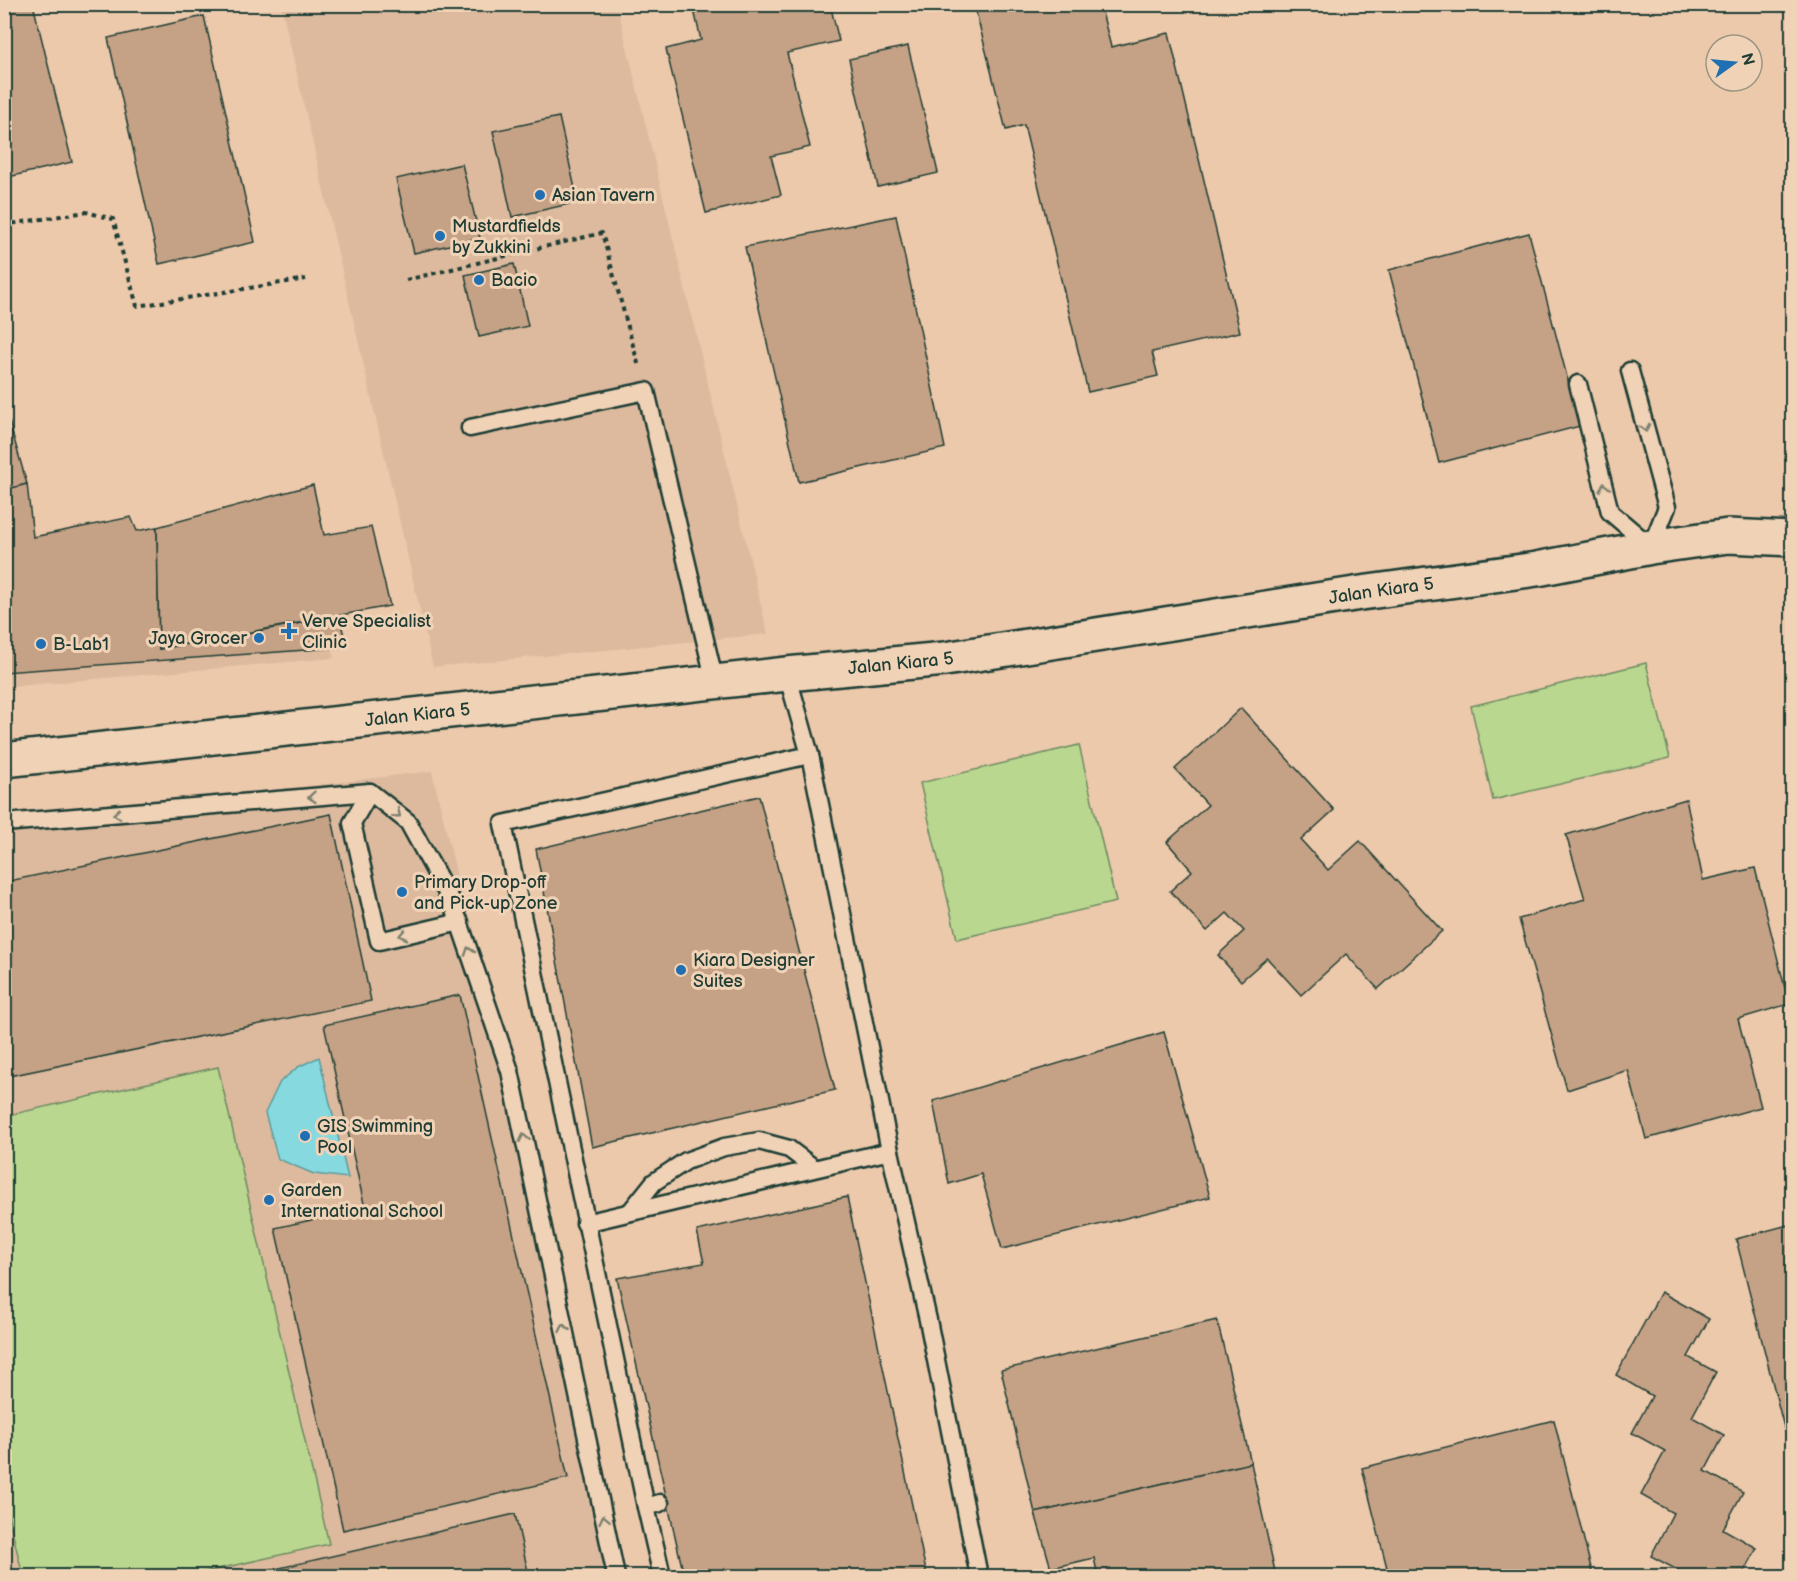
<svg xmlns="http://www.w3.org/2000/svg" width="1797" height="1581" viewBox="0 0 1797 1581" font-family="'Balsamiq Sans',sans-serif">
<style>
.built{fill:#ddba9e}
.green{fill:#bad78f;stroke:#6c8a62;stroke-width:1.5}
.water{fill:#87d9e0;stroke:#5d9b9b;stroke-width:1.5}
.building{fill:#c5a285;stroke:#1f3d34;stroke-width:1.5}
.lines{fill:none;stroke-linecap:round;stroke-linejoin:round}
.service-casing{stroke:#1f3d34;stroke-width:21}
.minor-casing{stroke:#1f3d34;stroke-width:38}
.path{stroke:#1f3d34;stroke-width:4;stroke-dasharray:4.5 4.5;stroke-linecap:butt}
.service{stroke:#f0d2b6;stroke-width:16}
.minor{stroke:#f0d2b6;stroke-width:33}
.oneway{stroke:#7d806e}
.poi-dot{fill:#1f6fb2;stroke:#f0d2b6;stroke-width:2}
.labels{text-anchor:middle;stroke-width:6;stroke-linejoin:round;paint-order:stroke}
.poi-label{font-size:18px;fill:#1f3d34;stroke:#f0d2b6;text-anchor:start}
.street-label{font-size:18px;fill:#1f3d34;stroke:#f0d2b6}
</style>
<rect width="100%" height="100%" fill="#edc9ac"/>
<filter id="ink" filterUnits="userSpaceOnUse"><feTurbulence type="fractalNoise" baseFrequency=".0167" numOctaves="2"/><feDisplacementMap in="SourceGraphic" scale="12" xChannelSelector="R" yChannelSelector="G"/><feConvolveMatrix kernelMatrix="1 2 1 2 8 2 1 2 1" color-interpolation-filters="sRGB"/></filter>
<g filter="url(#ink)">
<g class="built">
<polygon points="281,5 617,5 768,634 433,667"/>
<polygon points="322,595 334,658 5,687 5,629"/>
<polygon points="432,771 624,1576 5,1576 4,823"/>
</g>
<g class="green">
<polygon points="1646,663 1670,758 1493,800 1471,706"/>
<polygon points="1079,745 1116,902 957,939 920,783"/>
<polygon points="218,1067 329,1544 187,1576 23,1576 4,1497 5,1116"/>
</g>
<polygon class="water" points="319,1057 348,1178 314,1174 278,1159 265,1113 280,1082 298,1067"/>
<g class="building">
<polygon points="4,4 33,4 72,162 4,178"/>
<polygon points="718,4 830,4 839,41 787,53 810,147 771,156 781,195 706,213 666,49 701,40 694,10"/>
<polygon points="974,4 1100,4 1111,47 1169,33 1240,332 1152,352 1158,376 1088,392 1024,125 1006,130"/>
<polygon points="204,16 255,242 159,264 108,38"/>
<polygon points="908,46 938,173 878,187 849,59"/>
<polygon points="559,117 578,202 512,217 493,131"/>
<polygon points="462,164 480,238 414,253 396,179"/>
<polygon points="896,216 945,448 799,482 745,247"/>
<polygon points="1529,233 1580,426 1439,463 1389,270"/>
<polygon points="514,264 528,326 479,337 465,275"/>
<polygon points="4,404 27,484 4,490"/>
<polygon points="27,484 33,537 131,517 137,531 157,527 159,649 339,616 347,647 4,672 4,490"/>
<polygon points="313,485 324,535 371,527 390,606 159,649 157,527"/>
<polygon points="1241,708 1334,810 1301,840 1328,870 1360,841 1442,931 1378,989 1346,954 1301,995 1267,958 1241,981 1218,955 1244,931 1227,913 1207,931 1170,891 1192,871 1167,842 1208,805 1175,769"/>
<polygon points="759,796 835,1090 592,1147 536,849"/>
<polygon points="1686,799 1703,880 1755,868 1789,1004 1738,1019 1761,1107 1646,1139 1628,1070 1567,1090 1519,919 1585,899 1566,835"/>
<polygon points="331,814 371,1001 4,1077 4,882"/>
<polygon points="460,995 568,1478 343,1530 275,1228 365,1208 324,1025"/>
<polygon points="1164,1032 1210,1197 1002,1249 981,1174 949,1184 933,1101"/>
<polygon points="847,1197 927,1576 684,1576 617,1278 704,1263 697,1231"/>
<polygon points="1792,1224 1792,1459 1736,1239"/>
<polygon points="1661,1292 1709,1319 1688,1357 1716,1372 1692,1417 1724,1435 1705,1471 1743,1492 1723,1529 1757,1548 1742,1576 1681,1576 1683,1573 1651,1556 1673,1513 1641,1495 1665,1451 1632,1433 1652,1396 1616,1375"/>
<polygon points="1217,1320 1251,1463 1035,1513 1001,1370"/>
<polygon points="1554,1420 1593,1576 1389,1576 1362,1468"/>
<polygon points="1251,1463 1276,1576 1098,1576 1094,1558 1051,1568 1035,1513"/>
<polygon points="515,1514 529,1576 245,1576"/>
</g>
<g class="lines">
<g class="service-casing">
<g id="service">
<polyline points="1578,384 1610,512 1651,547 1667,507 1630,371"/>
<polyline points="470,428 646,391 715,682"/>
<polyline points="787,674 810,755 890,1151 928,1320 979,1576"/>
<polyline points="4,823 370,792"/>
<polyline points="460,922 379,941 352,823 370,792 408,822 453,904 510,1071 616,1576"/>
<polyline points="630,1212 654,1182 686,1161 724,1147 759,1141 789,1149 814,1168"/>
<polyline points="585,1223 890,1151"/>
<polyline points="660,1503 646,1507 662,1576"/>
<polyline points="646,1507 503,824 810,755"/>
</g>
</g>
<g class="minor-casing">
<g id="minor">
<path id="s1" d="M4,760L787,674L945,659L1361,593L1537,569L1651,547L1728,536L1792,539"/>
</g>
</g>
<g class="path">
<polyline points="4,225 86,212 113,219 137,306 306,279"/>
<polyline points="406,280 602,233 639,367"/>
</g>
<use href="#service" class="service"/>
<use href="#minor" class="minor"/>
</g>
<defs><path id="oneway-chevron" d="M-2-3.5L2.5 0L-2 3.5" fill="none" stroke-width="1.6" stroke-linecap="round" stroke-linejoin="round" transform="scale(1.5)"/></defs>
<g class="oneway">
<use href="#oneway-chevron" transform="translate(1645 428) rotate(75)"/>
<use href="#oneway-chevron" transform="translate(1604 487) rotate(-104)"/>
<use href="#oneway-chevron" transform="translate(312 797) rotate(175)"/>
<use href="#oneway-chevron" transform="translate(117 814) rotate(175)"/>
<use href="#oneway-chevron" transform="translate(397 814) rotate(39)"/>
<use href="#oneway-chevron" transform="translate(403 935) rotate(167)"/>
<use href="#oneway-chevron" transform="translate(469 951) rotate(-109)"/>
<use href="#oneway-chevron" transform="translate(524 1138) rotate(-102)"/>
<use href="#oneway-chevron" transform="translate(564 1328) rotate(-102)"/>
<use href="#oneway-chevron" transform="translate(604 1519) rotate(-102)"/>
</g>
</g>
<g class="poi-dot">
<circle cx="540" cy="195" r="6"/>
<circle cx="440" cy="236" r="6"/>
<circle cx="479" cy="280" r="6"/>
<path d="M286 622h6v6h6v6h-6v6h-6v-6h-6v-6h6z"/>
<circle cx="259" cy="638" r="6"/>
<circle cx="41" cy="644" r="6"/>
<circle cx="402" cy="892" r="6"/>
<circle cx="681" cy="970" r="6"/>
<circle cx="305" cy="1136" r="6"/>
<circle cx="269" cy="1200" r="6"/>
</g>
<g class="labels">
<g class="poi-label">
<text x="552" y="201">Asian Tavern</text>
<text x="452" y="232">Mustardfields<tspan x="452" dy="21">by Zukkini</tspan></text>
<text x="491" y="286">Bacio</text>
<text x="302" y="627">Verve Specialist<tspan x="302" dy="21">Clinic</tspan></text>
<text x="247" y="644" text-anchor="end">Jaya Grocer</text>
<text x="53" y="650">B-Lab1</text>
<text x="414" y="888">Primary Drop-off<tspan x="414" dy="21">and Pick-up Zone</tspan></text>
<text x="693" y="966">Kiara Designer<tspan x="693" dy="21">Suites</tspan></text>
<text x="317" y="1132">GIS Swimming<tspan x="317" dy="21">Pool</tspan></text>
<text x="281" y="1196">Garden<tspan x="281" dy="21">International School</tspan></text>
</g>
<g class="street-label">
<text dy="6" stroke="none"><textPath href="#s1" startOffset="1388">Jalan Kiara 5</textPath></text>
<text dy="6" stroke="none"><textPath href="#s1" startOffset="902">Jalan Kiara 5</textPath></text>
<text dy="6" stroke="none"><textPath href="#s1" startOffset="416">Jalan Kiara 5</textPath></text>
</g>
</g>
<rect width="1797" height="1581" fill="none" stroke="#f0d2b6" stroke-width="24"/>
<rect x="12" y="12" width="1773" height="1557" fill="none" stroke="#1f3d34" stroke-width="2" filter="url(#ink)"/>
<g transform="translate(1734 63) rotate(75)"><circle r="28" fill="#f0d2b6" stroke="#9c9682" stroke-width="1.5"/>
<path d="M0-4.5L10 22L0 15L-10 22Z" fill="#1f6fb2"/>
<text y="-9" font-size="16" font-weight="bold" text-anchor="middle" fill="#1f3d34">N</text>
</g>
</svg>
